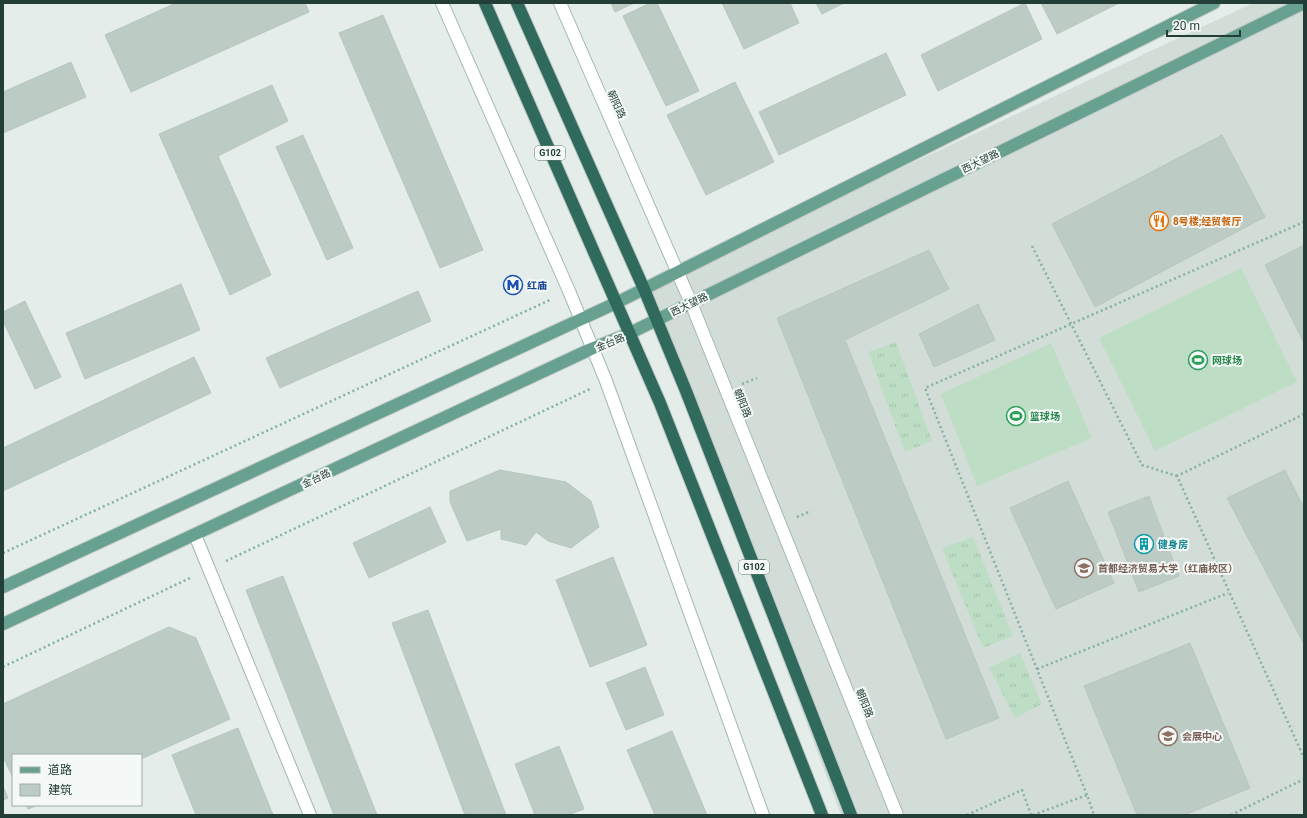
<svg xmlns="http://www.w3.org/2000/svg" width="1307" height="818" viewBox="0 0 1307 818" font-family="Roboto,'Noto Sans SC',sans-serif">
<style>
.built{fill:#d2ddd8}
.grass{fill:url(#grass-tufts)}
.pitch{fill:#bddec5}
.building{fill:#bccbc4;stroke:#b6c7bf}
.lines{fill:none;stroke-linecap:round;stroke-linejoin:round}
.street-casing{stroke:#a6b5b0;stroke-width:14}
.secondary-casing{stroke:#a2b9b0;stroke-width:14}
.primary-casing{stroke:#c1c9c7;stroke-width:14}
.highway-casing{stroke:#c1c9c7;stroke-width:14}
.path{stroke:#85b0a1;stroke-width:2.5;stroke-dasharray:2 3;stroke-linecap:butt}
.street{stroke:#fff;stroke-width:12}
.secondary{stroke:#fff;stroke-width:12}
.primary{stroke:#69a191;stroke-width:12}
.highway{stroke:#306a5c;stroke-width:12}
.labels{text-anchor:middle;stroke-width:4;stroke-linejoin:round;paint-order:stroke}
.shield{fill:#f4f9f7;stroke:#627670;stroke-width:1}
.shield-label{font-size:9px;font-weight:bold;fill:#233e36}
.street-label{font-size:10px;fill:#233e36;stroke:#f4f9f7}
.food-label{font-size:10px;font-weight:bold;fill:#c56008;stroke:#f4f9f7;text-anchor:start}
.transit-label{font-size:10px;font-weight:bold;fill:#164399;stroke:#f4f9f7;text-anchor:start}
.leisure-label{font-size:10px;font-weight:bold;fill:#27864d;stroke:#f4f9f7;text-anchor:start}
.culture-label{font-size:10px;font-weight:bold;fill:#0d838f;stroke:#f4f9f7;text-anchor:start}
.education-label{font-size:10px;font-weight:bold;fill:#785e54;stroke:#f4f9f7;text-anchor:start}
</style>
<defs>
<pattern id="grass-tufts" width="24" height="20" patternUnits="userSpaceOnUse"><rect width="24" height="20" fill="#bddec5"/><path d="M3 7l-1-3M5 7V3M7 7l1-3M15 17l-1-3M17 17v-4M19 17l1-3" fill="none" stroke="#a2c0aa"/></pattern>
</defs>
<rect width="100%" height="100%" fill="#e4ede9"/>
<polygon class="built" points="1253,3 1304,3 1304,815 841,815 644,289"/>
<g class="grass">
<polygon points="896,342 932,441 905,452 868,352"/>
<polygon points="973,537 1013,636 983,648 942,548"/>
<polygon points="1020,653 1042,704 1015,718 989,668"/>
</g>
<g class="pitch">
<polygon points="1241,268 1297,382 1155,451 1099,338"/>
<polygon points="1051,343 1092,438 977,486 941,394"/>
</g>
<g class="building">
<polygon points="176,3 305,3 309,12 131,92 105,35"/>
<polygon points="611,3 634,3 615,12"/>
<polygon points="650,3 657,3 699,91 666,106 623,16"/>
<polygon points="722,3 790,3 799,23 744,49"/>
<polygon points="816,3 844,3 822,14"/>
<polygon points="1025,3 1042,39 938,91 921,55"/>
<polygon points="1041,3 1119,3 1057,34"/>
<polygon points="383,15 483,250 440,268 339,33"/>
<polygon points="886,53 906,95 779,155 759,112"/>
<polygon points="71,62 86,97 3,133 3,92"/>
<polygon points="735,82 774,162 706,195 667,115"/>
<polygon points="272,85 288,121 218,156 271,275 230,295 159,134"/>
<polygon points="303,135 353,248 327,260 276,147"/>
<polygon points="1222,135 1265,217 1095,307 1052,224"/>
<polygon points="1304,245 1304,343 1265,265"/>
<polygon points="929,250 949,289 845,340 999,718 946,739 777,318"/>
<polygon points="181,284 200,330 85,379 66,333"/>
<polygon points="418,291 431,321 280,388 266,358"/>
<polygon points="25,301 61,377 35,389 3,321 3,312"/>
<polygon points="978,304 995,340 934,367 919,334"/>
<polygon points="194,357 211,393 3,491 3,448"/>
<polygon points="500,470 566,482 591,501 599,527 571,548 548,541 536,532 526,545 501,539 501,529 467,541 450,502 450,491"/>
<polygon points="1285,470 1304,508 1304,644 1227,498"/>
<polygon points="1068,481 1114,583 1056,609 1010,508"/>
<polygon points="1149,496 1179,576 1139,592 1108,512"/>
<polygon points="430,507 446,542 369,578 353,543"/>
<polygon points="613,557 647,645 590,667 556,580"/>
<polygon points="283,576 377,815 334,815 246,590"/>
<polygon points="428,610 506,815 465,815 392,623"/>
<polygon points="169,627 196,638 230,719 141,759 141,755 13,755 13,778 3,757 3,704"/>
<polygon points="1190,643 1250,788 1184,815 1137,815 1084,686"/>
<polygon points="645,667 664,715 626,730 606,683"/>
<polygon points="238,728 273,815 196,815 172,755"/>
<polygon points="672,731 707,815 655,815 627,750"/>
<polygon points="559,746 584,809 568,815 535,815 515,764"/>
<polygon points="3,786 8,798 3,800"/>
<polygon points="26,805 38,805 28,809"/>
</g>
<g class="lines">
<g class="street-casing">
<polyline id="street" points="195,535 310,815"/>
</g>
<g class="secondary-casing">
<g id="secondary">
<polyline points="442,3 569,291 606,381 763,815"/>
<polyline points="560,3 691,303 897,815"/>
</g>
</g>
<g class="primary-casing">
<g id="primary">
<polyline points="3,587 616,303 1214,3"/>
<polyline points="3,624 591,349 630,333 1304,3"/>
</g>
</g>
<g class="highway-casing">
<g id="highway">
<polyline points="485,3 660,403 822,815"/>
<polyline points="517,3 644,289 686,391 851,815"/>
</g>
</g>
<g class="path">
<polyline points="1032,246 1142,465 1177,476"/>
<polyline points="742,384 757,378"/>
<polyline points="1304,414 1177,476 1304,758"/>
<polyline points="797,517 811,511"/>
<polyline points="3,553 552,299"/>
<polyline points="226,561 590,389"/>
<polyline points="3,667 192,577"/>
<polyline points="1037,669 1228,593"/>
<polyline points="1087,795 925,388 1304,222"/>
<polyline points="967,815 1022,790 1031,815"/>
<polyline points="1033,815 1087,795 1094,815"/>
<polyline points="1231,815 1304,779"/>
</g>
<use href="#street" class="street"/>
<use href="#secondary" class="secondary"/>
<use href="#primary" class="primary"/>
<use href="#highway" class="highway"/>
</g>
<defs>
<g id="restaurant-ring" transform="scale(1)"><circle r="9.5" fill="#f4f9f7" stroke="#e8710a" stroke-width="1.5"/><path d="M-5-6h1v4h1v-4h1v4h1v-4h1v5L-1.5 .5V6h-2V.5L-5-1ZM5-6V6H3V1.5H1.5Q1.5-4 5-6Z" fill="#e8710a"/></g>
<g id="metro-ring" transform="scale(1)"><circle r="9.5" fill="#f4f9f7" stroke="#1a4fb4" stroke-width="1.5"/><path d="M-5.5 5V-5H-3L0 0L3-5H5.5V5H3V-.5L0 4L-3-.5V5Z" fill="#1a4fb4"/></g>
<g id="stadium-ring" transform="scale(1)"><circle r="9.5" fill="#f4f9f7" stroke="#2e9e5b" stroke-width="1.5"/><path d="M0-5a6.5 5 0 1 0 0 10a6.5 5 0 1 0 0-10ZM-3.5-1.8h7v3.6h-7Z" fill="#2e9e5b"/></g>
<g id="building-ring" transform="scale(1)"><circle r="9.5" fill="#f4f9f7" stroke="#0f9aa8" stroke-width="1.5"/><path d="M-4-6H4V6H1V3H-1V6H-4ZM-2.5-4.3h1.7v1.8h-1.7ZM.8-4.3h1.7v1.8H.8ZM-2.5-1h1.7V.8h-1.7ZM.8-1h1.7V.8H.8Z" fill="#0f9aa8"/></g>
<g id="university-ring" transform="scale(1)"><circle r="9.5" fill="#f4f9f7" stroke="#8d6e63" stroke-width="1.5"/><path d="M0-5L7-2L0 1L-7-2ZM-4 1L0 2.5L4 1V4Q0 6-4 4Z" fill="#8d6e63"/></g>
</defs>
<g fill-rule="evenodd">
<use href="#restaurant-ring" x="1159" y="221"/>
<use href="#metro-ring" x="513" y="285"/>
<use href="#stadium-ring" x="1198" y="360"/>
<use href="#stadium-ring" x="1016" y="416"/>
<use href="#building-ring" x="1144" y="544"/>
<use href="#university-ring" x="1084" y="568"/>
<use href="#university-ring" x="1168" y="736"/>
</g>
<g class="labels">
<g class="shield">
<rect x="535" y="146" width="30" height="14" rx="3"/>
<rect x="739" y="560" width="30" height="14" rx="3"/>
</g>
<g class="shield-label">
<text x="550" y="156">G102</text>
<text x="754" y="570">G102</text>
</g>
<g class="street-label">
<text transform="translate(617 104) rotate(66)" y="4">朝阳路</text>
<text transform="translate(980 161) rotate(-26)" y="4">西大望路</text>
<text transform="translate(689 304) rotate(-26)" y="4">西大望路</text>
<text transform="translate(610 342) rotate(-23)" y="4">金台路</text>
<text transform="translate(743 403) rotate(68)" y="4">朝阳路</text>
<text transform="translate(316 478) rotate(-25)" y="4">金台路</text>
<text transform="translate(865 703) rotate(68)" y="4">朝阳路</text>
</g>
<g class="food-label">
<text x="1173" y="225">8号楼;经贸餐厅</text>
</g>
<g class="transit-label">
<text x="527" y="289">红庙</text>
</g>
<g class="leisure-label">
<text x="1212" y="364">网球场</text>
<text x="1030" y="420">篮球场</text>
</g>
<g class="culture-label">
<text x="1158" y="548">健身房</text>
</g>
<g class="education-label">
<text x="1098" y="572">首都经济贸易大学（红庙校区）</text>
<text x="1182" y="740">会展中心</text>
</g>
</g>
<rect width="1307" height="818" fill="none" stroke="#233e36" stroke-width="8"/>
<rect x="12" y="754" width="130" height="52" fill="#f4f9f7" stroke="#a0aeaa"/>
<rect x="20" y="767" width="20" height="6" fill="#69a191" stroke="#a0aeaa"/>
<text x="48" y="774" font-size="12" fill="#233e36">道路</text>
<rect x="20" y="784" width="20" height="12" fill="#bccbc4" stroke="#a0aeaa"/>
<text x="48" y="794" font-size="12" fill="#233e36">建筑</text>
<path d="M1167 30v6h73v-6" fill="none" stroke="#233e36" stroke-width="2"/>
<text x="1173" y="30" font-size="12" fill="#233e36" stroke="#f4f9f7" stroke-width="3" paint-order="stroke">20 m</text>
</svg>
